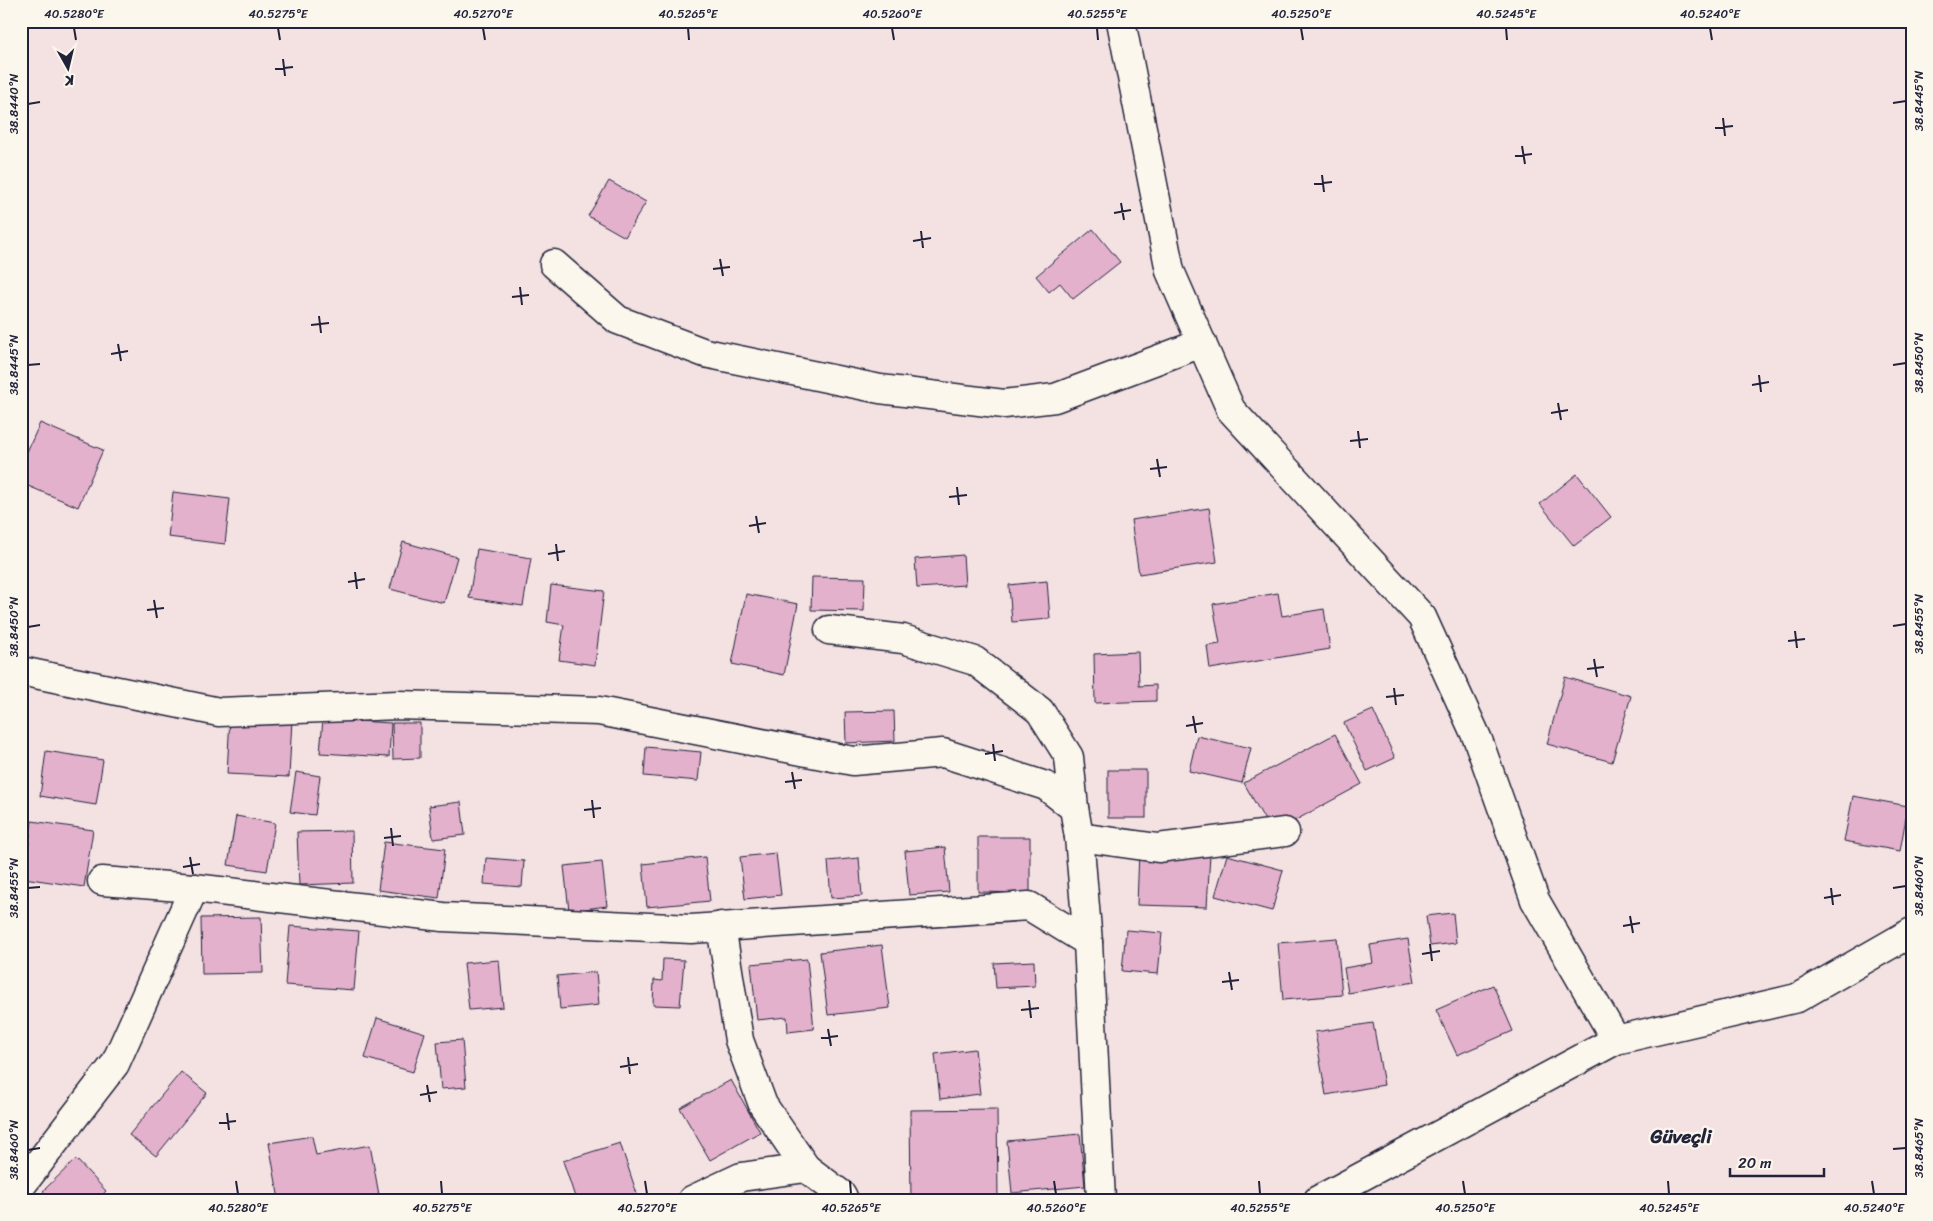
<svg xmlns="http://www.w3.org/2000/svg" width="1933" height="1221" viewBox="0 0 1933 1221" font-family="Sriracha,sans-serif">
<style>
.building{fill:#e4b1cd;stroke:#22223b}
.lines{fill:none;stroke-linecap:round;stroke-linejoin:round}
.minor-casing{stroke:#22223b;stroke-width:31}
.minor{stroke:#fbf7ec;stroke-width:28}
.ticks{fill:none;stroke:#22223b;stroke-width:2}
.labels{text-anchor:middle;stroke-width:4.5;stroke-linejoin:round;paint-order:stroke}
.quarter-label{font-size:19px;font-weight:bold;fill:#22223b;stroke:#fbf7ec}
.neatline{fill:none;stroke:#22223b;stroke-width:2}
.ticks-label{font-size:12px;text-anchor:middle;fill:#22223b}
</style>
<rect width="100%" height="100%" fill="#f4e2e3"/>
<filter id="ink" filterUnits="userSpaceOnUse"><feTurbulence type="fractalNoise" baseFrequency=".02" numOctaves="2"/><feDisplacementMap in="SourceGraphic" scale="10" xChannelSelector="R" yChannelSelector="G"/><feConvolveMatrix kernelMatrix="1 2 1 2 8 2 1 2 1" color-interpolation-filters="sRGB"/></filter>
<g filter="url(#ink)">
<g class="building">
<polygon points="609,181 646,202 625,237 588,216"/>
<polygon points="1093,229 1120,262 1073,299 1060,283 1049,292 1036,276"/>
<polygon points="40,423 103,450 78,507 21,483 21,465"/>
<polygon points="1577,474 1611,517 1574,546 1540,504"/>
<polygon points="173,492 230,499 225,544 168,537"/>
<polygon points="1209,508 1217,562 1139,574 1131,520"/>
<polygon points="403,542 457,557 444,603 390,589"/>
<polygon points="477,549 531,558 523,606 469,598"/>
<polygon points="963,555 965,585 917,588 915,559"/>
<polygon points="812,577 865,578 864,611 811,610"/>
<polygon points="1047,581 1050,619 1012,622 1009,585"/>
<polygon points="551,585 604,591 595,665 559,660 564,625 547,622"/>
<polygon points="1278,593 1282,616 1324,609 1330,649 1210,669 1207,646 1220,644 1213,604"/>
<polygon points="746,594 798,604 784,675 732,664"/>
<polygon points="1138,652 1139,686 1156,685 1156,701 1095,703 1094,654"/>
<polygon points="1565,677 1631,696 1612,762 1547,744"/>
<polygon points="1373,710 1395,758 1367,771 1344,723"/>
<polygon points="894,711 895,741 846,743 845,712"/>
<polygon points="230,717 292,719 289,777 227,774"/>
<polygon points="323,719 391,723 389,757 320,753"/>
<polygon points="392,723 420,723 420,758 393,759"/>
<polygon points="1335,734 1362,784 1272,833 1244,783"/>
<polygon points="1197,736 1251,748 1242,783 1189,771"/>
<polygon points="646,747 701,752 698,781 644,776"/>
<polygon points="46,751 103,760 96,805 40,796"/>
<polygon points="1908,757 1912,757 1912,793"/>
<rect x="1108" y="770" width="38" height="48"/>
<polygon points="296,772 320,776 315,815 290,812"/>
<polygon points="1853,796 1908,806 1900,851 1844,841"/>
<polygon points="461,802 465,835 433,839 429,806"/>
<polygon points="236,816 275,823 267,871 228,865"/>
<polygon points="32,821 93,830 84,887 24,878"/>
<polygon points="352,831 353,883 299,885 297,832"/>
<polygon points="978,837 1030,837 1030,893 978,892"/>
<polygon points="384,842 445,849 439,898 378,890"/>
<polygon points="945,847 949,892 909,895 905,851"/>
<polygon points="1139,851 1210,854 1207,907 1137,905"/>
<polygon points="776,853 781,895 745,899 740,857"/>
<polygon points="1227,855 1283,870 1272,911 1215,896"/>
<polygon points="705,857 710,901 647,907 643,864"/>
<polygon points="486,858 524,861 522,887 484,884"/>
<polygon points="859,858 862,896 831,898 828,861"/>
<polygon points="602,862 607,906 569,911 564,866"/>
<polygon points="1453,913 1456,943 1430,946 1426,916"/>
<polygon points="261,917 263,973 202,974 201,918"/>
<polygon points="290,926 359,931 354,990 285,985"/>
<polygon points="1126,930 1162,933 1158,974 1122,971"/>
<polygon points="1337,938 1342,995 1283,1000 1278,943"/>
<polygon points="1408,939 1415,982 1348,993 1344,968 1373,963 1370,945"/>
<polygon points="882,945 890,1008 828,1015 820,952"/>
<polygon points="663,959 684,960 680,1006 653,1005 654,980 662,981"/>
<polygon points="807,959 814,1029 788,1032 787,1017 757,1020 751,964"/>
<polygon points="499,960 503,1007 469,1010 464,963"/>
<polygon points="1034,961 1035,986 996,988 994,963"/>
<polygon points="596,972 599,1005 560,1009 557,976"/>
<polygon points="1493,985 1513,1031 1457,1055 1436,1010"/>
<polygon points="377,1018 425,1033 413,1072 365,1058"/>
<polygon points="1373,1023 1384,1085 1326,1095 1315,1032"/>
<polygon points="462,1040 466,1087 441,1089 437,1042"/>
<polygon points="975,1049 980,1094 940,1099 935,1054"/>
<polygon points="181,1072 207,1093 156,1156 129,1135"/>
<polygon points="731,1080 760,1132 710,1160 680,1108"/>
<polygon points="997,1109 998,1200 911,1200 910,1110"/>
<polygon points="1080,1134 1085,1186 1012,1193 1007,1141"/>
<polygon points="312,1136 316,1155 370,1145 379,1195 350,1200 279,1200 269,1143"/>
<polygon points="620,1143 639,1200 576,1200 563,1161"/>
<polygon points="76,1159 106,1191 97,1200 51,1200 43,1191"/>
</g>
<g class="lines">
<g class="minor-casing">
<g id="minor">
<polyline points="1121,21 1170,271 1231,410 1422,617 1478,740 1535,900 1616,1040"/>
<polyline points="554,264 618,320 705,353 880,389 1004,404 1055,398 1202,343"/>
<polyline points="829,630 903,639 975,661 1040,711 1069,757 1074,808"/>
<polyline points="21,671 219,712 398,705 599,711 853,761 943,753 1046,786 1074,808 1079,837 1088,942 1101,1200"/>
<polyline points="1079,837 1158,848 1285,832"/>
<polyline points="102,881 194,888 443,917 691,929 1029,906 1088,942"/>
<polyline points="721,926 739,1040 763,1105 806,1168"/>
<polyline points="21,1186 115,1064 194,888"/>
<polyline points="692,1200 741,1177 806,1168 842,1195 844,1200"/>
<polyline points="1318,1200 1616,1040 1797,998 1912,932"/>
</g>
</g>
<use href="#minor" class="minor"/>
</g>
</g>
<path class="ticks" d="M74,28L76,40M278,28L280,40M483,28L485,40M688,28L689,40M892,28L894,40M1097,28L1098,40M1301,28L1303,40M1506,28L1507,40M1710,28L1712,40M283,59L285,76M275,69L293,67M1893,103L1906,101M28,104L40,102M1723,118L1725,136M1715,128L1733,126M1522,146L1525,164M1515,156L1532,154M1322,175L1324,192M1314,184L1332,182M1121,203L1124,220M1114,213L1131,210M921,231L923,248M913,241L931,238M720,259L723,276M713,269L730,267M520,287L522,305M512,297L529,295M319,316L321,333M311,325L329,323M118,344L121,361M111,354L128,351M28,365L40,364M1893,365L1906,363M1759,375L1761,392M1752,385L1769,382M1558,403L1561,420M1551,413L1568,410M1358,431L1360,448M1350,441L1368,439M1157,459L1160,477M1150,469L1167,467M957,487L959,505M949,497L967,495M756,516L759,533M749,526L766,523M556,544L558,561M548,554L565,551M355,572L357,589M348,582L365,579M154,600L157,618M147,610L164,608M1893,626L1906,624M28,627L40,625M1795,631L1797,648M1788,641L1805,639M1594,659L1597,677M1587,669L1604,667M1394,688L1396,705M1386,697L1404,695M1193,716L1196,733M1186,726L1203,723M993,744L995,761M985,754L1003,751M792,772L795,789M785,782L802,780M592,800L594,818M584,810L601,808M391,828L393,846M384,838L401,836M190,857L193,874M183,867L200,864M28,888L40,887M1831,888L1833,905M1893,888L1906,886M1824,898L1841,895M1630,916L1633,933M1623,926L1640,923M1430,944L1432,961M1422,954L1440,951M1229,972L1232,990M1222,982L1239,980M1029,1000L1031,1018M1021,1010L1039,1008M828,1029L831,1046M821,1038L838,1036M628,1057L630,1074M620,1067L638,1064M427,1085L430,1102M420,1095L437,1092M227,1113L229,1130M219,1123L236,1121M1893,1149L1906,1148M28,1150L40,1148M236,1181L238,1194M441,1181L442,1194M645,1181L647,1194M850,1181L851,1194M1054,1181L1056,1194M1259,1181L1260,1194M1463,1181L1465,1194M1668,1181L1669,1194M1872,1181L1874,1194"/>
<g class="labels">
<g class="quarter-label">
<text x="1681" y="1143">Güveçli</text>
</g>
</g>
<rect width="1933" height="1221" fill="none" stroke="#fbf7ec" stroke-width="55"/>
<g transform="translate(68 68) rotate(172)" stroke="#fbf7ec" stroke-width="4" paint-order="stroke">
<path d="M0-4L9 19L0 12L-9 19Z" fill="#22223b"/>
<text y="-8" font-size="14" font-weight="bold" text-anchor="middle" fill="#22223b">K</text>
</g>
<path d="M1730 1168v8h94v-8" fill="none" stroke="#22223b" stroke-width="2.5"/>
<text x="1738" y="1168" font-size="15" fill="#22223b" stroke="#fbf7ec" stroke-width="4" paint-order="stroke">20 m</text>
<rect x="28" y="28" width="1878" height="1166" class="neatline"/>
<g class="ticks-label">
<text x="74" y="18">40.5280°E</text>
<text x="278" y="18">40.5275°E</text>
<text x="483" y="18">40.5270°E</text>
<text x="688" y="18">40.5265°E</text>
<text x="892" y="18">40.5260°E</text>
<text x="1097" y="18">40.5255°E</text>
<text x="1301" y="18">40.5250°E</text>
<text x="1506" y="18">40.5245°E</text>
<text x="1710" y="18">40.5240°E</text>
<text transform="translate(1919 101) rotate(-90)" y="4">38.8445°N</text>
<text transform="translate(14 104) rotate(-90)" y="4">38.8440°N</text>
<text transform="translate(1919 363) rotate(-90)" y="4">38.8450°N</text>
<text transform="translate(14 365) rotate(-90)" y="4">38.8445°N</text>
<text transform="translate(1919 624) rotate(-90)" y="4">38.8455°N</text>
<text transform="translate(14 627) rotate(-90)" y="4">38.8450°N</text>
<text transform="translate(1919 886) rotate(-90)" y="4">38.8460°N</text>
<text transform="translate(14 888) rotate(-90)" y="4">38.8455°N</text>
<text transform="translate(1919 1148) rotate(-90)" y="4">38.8465°N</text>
<text transform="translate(14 1150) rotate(-90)" y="4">38.8460°N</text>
<text x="238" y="1212">40.5280°E</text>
<text x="442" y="1212">40.5275°E</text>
<text x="647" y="1212">40.5270°E</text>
<text x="851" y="1212">40.5265°E</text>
<text x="1056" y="1212">40.5260°E</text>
<text x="1260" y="1212">40.5255°E</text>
<text x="1465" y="1212">40.5250°E</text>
<text x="1669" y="1212">40.5245°E</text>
<text x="1874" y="1212">40.5240°E</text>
</g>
</svg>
